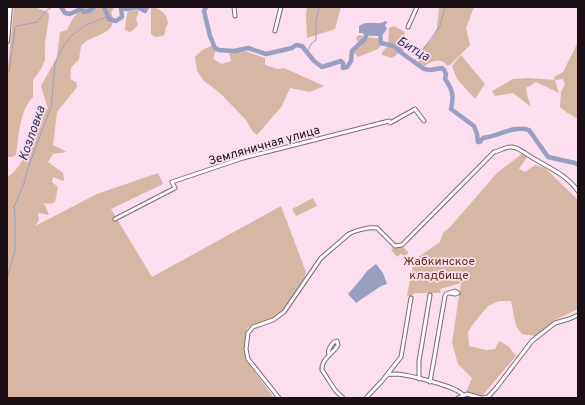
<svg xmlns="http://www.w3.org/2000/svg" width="585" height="405" viewBox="0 0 585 405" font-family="Overpass,sans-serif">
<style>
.green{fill:#d8b6a4}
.water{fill:#989fc1}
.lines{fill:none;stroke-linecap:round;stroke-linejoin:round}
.stream{stroke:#989fc1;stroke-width:1}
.river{stroke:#989fc1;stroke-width:4.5}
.minor-casing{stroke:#816776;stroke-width:5}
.major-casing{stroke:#816776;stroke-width:6}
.minor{stroke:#fff;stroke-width:3}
.major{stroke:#fff;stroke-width:4}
.labels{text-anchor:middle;stroke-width:3.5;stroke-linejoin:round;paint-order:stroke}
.street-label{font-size:12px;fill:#190f15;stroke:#fcdeef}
.park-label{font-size:12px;fill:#623215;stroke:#fcdeef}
.water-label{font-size:13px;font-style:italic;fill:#313765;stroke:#fcdeef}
</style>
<rect width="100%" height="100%" fill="#fcdeef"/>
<g class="green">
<path d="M14,7H35L49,13V17L45,43V60L41,69L33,80V97C19,111 19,136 16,155L13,157H7V76Z"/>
<path d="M83,7H112L114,9L111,12C119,31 100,34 88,40C86,41 83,44 81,46L79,59L71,68L70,79L76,82L77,87L57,112L53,145L67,152L53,154L48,162L63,173L64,179L63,181L53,177L52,182L58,187L55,202L50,204L44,203L49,215L38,213L39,220L35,226L97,194L158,173L163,184L111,209L152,277L281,206L306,272L302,285L279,315L247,328L245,340V359L274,398H7V177C27,166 32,132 38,111L48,109L41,86L57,57L60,32L67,30L73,18Z"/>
<path d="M151,7C160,8 168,14 168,24C164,27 167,33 163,36L155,37L151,34Z"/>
<polygon points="307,7 341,7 335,29 307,38 306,16"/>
<path d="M439,7H474L466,28L470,45L450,65L447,66L444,62C437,59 428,62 424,67L418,63L423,48L432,39L437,28Z"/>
<path d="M138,10L139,11L136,19L138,25L132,31L129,32L125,30C125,26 127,14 128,11Z"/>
<polygon points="394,26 405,32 402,43 406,48 392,58 382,55 382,52 388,46 389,28"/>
<path d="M360,35C367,39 375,36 381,40L382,45L378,49L358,57L354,53L355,50L362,46L356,39L357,36Z"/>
<polygon points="578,42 578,119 566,112 560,107 561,92 565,84 563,79 555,80 559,93 536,82 526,88 527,95 531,107 513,93 495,96 492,91 513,79 529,78 555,80 554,77 563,72"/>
<polygon points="213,45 216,50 213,59 222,64 231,61 229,53 245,51 265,58 265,65 278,69 284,68 324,86 310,92 290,88 282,106 257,135 253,132 246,120 220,93 204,81 197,71 195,57 202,50"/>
<polygon points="461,55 485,84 475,99 457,79 452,66"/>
<polygon points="523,153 527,157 519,169 525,172 535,165 545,168 578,200 578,309 555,320 536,336 522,334 516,326 511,301 499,301 488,306 473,324 468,332 469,346 486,350 495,349 499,341 508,346 516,356 482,396 466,392 472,378 458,364 452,343 461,283 440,289 441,293 415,293 411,296 407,296 414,260 440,242 443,233 450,227 497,173"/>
<polygon points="313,198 317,206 296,216 292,209"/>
<polygon points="395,246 404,248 409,253 404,256 401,254 397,257 391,250"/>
</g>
<g class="water">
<path d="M385,21L388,22L385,25L387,29C381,39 376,35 366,36L362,33H359V26C362,24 364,23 368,23C375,22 380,25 385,21Z"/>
<polygon points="376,264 383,273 387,284 381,286 356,303 348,294 362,278 367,271"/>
</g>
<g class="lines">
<g class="stream">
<polyline points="307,53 311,44 316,40 316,21 319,7"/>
<polyline points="414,62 440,26 445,7"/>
<polyline points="9,72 15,28 17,26 37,22 46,11 52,7"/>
<polyline points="7,278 15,251 15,216 14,207 24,183 28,168 51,107 55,64 61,50 71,36 86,25 107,17"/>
</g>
<g class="river">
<polyline points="61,7 65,13 70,14 81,9 84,12 89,11 94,7"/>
<polyline points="104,7 109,19 116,21 122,17 121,7 126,9 138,7 145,11 147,7"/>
<polyline points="206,7 204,11 210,36 215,48 219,50 234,51 248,48 266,54 292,48 296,45 302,46 314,61 322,67 341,61 343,63 343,68 347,67 351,61 352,51 365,39 367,32 369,32"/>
<path d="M380,31L381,43L394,46L403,54L424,69L430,70L442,68L444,70L446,74L445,79C453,90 454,96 451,109L474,126L477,134L478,142H480L483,138C498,136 515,125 529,130L548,157L575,163L578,165"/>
</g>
<g class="minor-casing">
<g id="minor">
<polyline points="234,7 235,16"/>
<polyline points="408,27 417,7"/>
<polyline points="275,31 281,7"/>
<polyline points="115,219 175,188 172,182 243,158 389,121 390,123 415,109 424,121"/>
<path d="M329,354C327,351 331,345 334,342L337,341L338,345C333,354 321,359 322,370L335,390L343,398"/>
<path d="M387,375C390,374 393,374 396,374C409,375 456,386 463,395"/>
<polyline points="419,379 419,361 430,295"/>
<polyline points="430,382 445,296 446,294 455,291 458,293 455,294 450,293"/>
<path d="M279,398L248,359L246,349L248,333L253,327L273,320L284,312L321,258L349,234C356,230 369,227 377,228L395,246L402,245L494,152C499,151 506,147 511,147C517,147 520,150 525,153C544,166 564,172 578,191"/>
<polyline points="366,398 382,381 401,357 411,298"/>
<polyline points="458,398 467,394 481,398"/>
<polyline points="482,398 488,397 497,387 532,341 555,323 569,319 578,315"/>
</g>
</g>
<g class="major-casing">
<polyline id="major" points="7,41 10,7"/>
</g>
<use href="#minor" class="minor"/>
<use href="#major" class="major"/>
</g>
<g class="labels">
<g class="street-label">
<text transform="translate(264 145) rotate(-16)" y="4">Земляничная улица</text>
</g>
<g class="park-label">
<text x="439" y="265">Жабкинское<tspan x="439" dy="14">кладбище</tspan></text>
</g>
<g class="water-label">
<text transform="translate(414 48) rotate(31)" y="5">Битца</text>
<text transform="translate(31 133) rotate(-71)" y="5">Козловка</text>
</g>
</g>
<rect width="585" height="405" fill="none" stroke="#190f15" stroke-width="16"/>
</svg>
